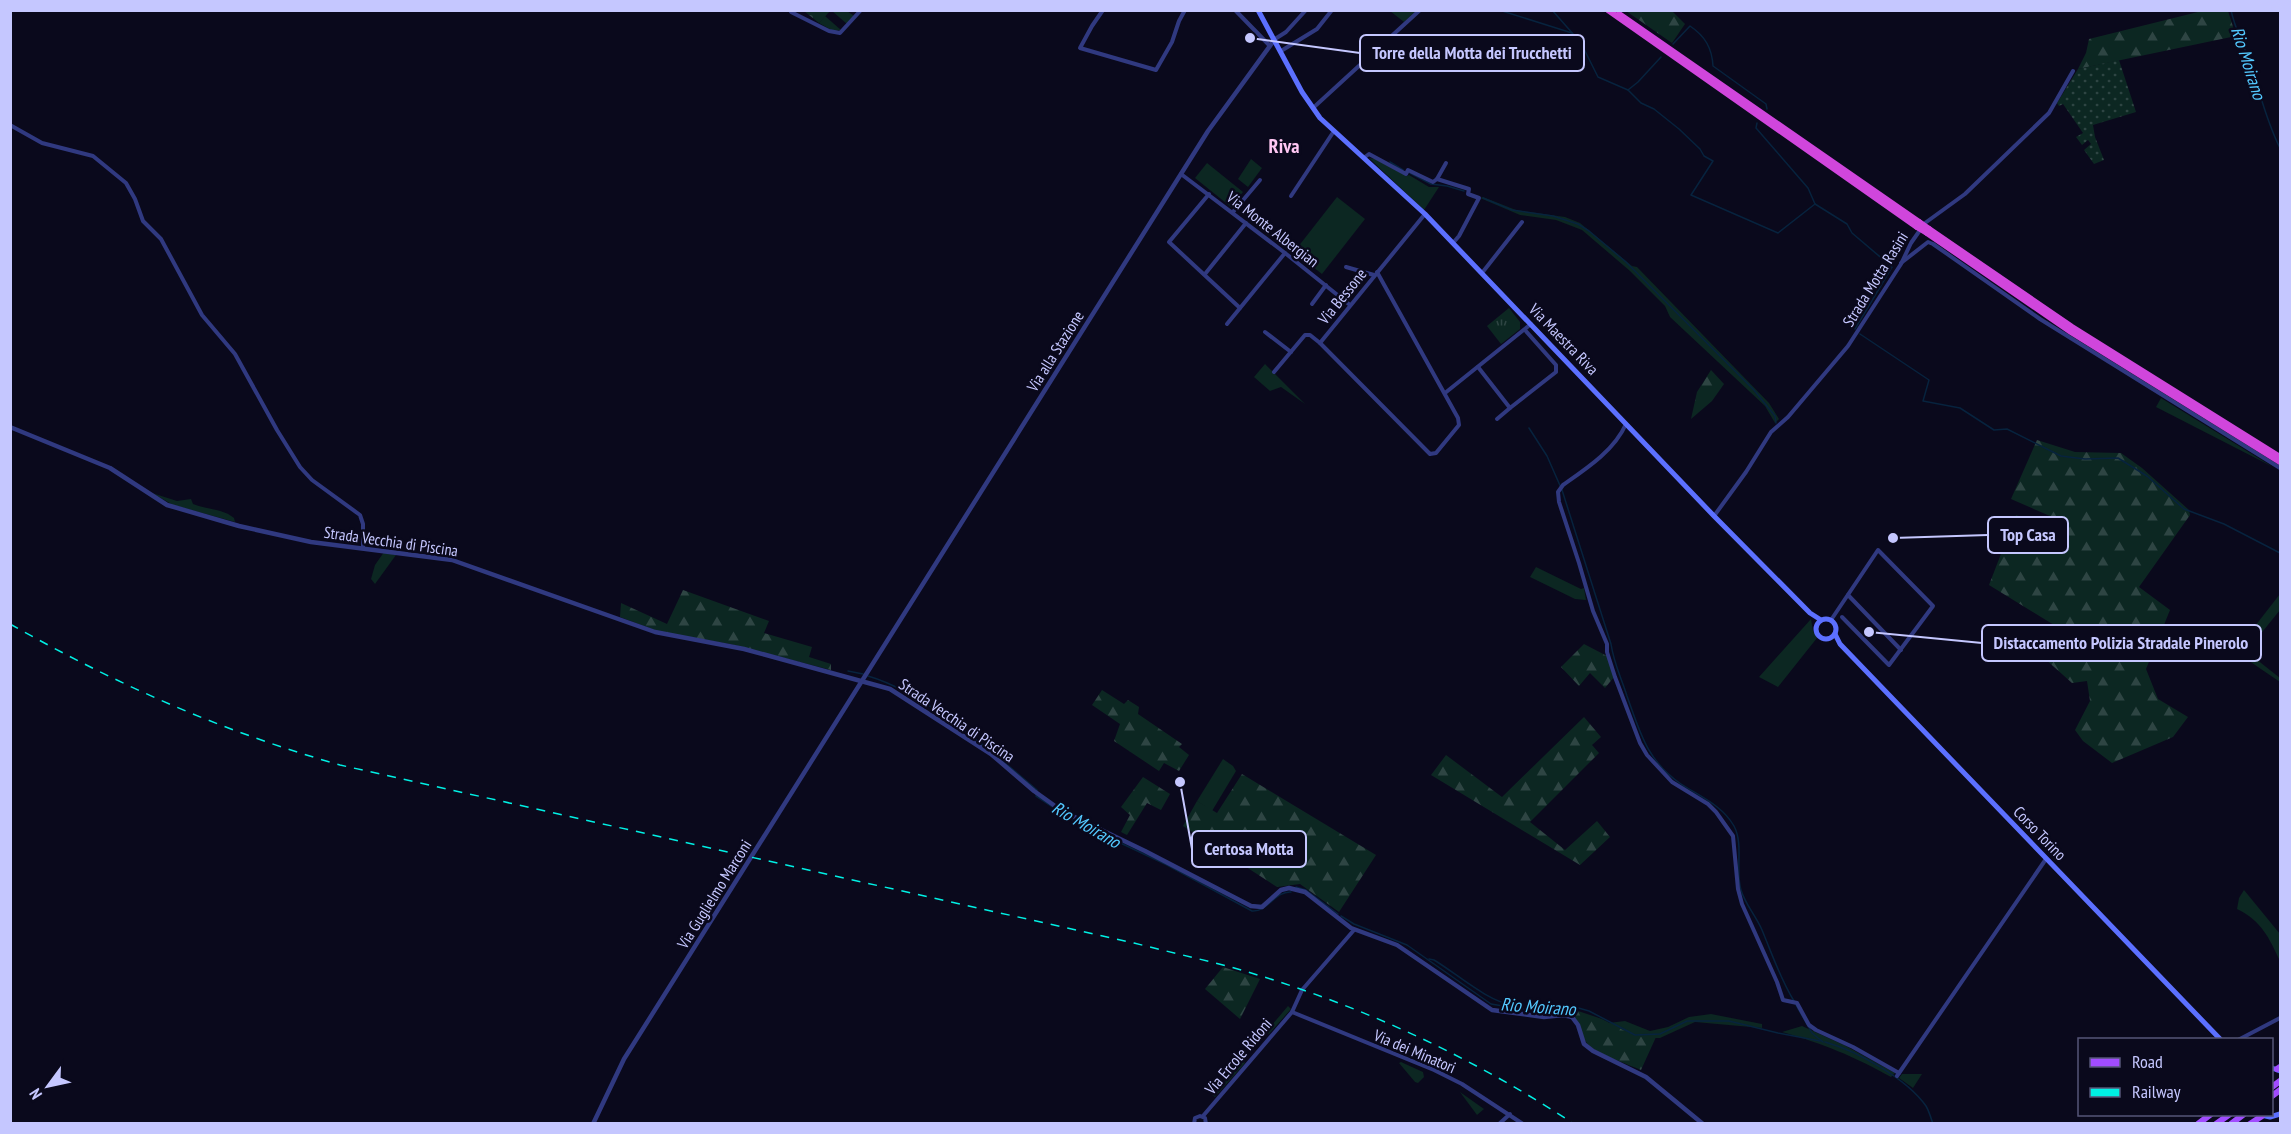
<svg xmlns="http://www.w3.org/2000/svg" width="2291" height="1134" viewBox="0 0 2291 1134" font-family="'PT Sans Narrow',sans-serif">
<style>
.grass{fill:#0c2722}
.forest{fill:url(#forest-firs)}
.cemetery{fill:url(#cemetery-stones)}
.park{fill:url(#park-tufts)}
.garden{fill:url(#garden-dots)}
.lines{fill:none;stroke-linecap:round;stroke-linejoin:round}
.stream{stroke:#07233e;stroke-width:1.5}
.minor{stroke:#303980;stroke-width:4}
.tertiary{stroke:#303980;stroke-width:4.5}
.secondary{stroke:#5c70ff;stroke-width:5}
.primary{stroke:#a14cff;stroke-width:6}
.trunk{stroke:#d046dc;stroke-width:6}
.rail{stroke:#00f0e4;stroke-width:1.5;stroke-dasharray:9 8;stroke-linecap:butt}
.trunk-bridge{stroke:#d046dc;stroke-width:6}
.labels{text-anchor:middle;stroke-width:5;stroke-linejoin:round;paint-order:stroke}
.street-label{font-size:16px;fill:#c5c7ff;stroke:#0a091c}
.water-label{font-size:18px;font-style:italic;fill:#53c9ff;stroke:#0a091c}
.quarter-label{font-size:20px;font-weight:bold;fill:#ffc7f3;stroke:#0a091c}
.leader{fill:none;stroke:#c5c7ff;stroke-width:2}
.callout-dot{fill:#c5c7ff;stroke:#0a091c;stroke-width:2}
.callout{fill:#0a091c;stroke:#c5c7ff;stroke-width:2}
.callout-label{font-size:18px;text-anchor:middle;font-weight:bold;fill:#c5c7ff}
</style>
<defs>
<pattern id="forest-firs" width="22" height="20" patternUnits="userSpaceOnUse" patternTransform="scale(1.5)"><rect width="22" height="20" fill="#0c2722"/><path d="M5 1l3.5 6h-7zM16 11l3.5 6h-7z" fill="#2e4543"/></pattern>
<pattern id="cemetery-stones" width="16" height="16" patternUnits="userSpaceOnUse" patternTransform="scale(1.5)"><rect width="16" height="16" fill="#0c2722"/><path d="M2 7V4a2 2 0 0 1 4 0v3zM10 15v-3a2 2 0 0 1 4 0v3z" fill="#2e4543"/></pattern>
<pattern id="park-tufts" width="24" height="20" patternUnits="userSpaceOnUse" patternTransform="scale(1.5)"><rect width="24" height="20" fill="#0c2722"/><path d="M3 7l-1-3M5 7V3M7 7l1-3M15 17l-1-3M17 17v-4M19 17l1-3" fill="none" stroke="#2e4543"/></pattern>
<pattern id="garden-dots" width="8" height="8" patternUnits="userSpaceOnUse" patternTransform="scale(1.5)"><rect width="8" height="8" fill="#0c2722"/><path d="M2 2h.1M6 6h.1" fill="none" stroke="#2e4543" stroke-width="1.8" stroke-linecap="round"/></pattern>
</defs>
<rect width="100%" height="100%" fill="#0a091c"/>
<g class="grass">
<polygon points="832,11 847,11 854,16 847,24"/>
<polygon points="1390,11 1416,11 1404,22"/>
<polygon points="825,16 841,30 833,31 819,23"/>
<polygon points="1369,158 1375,159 1407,176 1409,175 1429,187 1439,187 1424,210"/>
<polygon points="1251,159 1262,168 1248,187 1238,179"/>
<polygon points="1207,163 1243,192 1231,207 1195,178"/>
<polygon points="1337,197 1365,219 1322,274 1294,252"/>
<polygon points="1483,197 1516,210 1565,217 1580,223 1632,266 1637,267 1769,403 1779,419 1775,423 1765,406 1670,317 1665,306 1630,271 1582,230 1556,220 1520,215 1480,198"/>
<polygon points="1265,364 1305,404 1281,387 1270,391 1254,377"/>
<polygon points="2161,398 2273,467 2156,407"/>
<path d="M152,493L177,501L191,499L193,504C207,510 222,508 234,518L235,522L173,505Z"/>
<polygon points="384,552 396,555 375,584 371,579 375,565"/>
<polygon points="1536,567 1581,589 1584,588 1586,600 1575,599 1530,577"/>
<polygon points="2280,594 2280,610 2251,646 2261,653 2256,659 2280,678 2280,682 2236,652 2221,652 2244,627 2255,626"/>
<polygon points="1811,619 1813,631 1817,638 1778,687 1759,677"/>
<polygon points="1223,759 1233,766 1236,771 1212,811 1197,801"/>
<path d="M2244,890L2280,934V961C2269,938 2262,921 2237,909L2239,898Z"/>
<polygon points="1288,1006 1291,1009 1269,1034 1266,1032"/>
<polygon points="1711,1014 1762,1024 1762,1028 1695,1022 1660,1038 1636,1038 1608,1023 1625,1021 1650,1031 1668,1027 1689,1017"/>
<path d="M1802,1026L1844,1045L1895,1073L1891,1077C1853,1056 1824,1044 1782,1032Z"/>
<polygon points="1242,1059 1245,1063 1215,1097 1212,1095"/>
<polygon points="1401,1062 1423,1072 1424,1077 1418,1083 1415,1082 1399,1063"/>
<polygon points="1902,1074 1922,1074 1913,1088 1899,1078"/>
<polygon points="1460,1092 1484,1109 1477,1115"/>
</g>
<g class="forest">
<polygon points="1626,11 1672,11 1685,24 1672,43"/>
<polygon points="2202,11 2228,11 2236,36 2078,69 2086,53 2089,39"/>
<polygon points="1711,370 1724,384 1712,401 1691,419 1697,392"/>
<polygon points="2037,440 2075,452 2121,453 2142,468 2189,510 2190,515 2139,587 2170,610 2146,669 2158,699 2188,717 2173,737 2112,763 2083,741 2075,730 2090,701 2087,681 2072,683 2044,658 2059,628 1989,585 2016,515 2050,529 2057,519 2011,499"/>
<polygon points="683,590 769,621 764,633 812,647 809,657 831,664 831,670 730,644 660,632 620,617 621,603 667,624"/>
<polygon points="1584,644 1607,656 1614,677 1605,688 1590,673 1579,686 1561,667"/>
<polygon points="1102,690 1124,704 1128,700 1139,707 1138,714 1182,744 1179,747 1189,755 1179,771 1164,763 1159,771 1114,741 1120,724 1092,705"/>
<polygon points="1584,717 1601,737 1592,745 1599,753 1530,822 1565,850 1597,821 1610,837 1580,865 1431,775 1446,755 1502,797"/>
<polygon points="1242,774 1376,855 1339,912 1300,884 1277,887 1183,826 1197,801 1217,813"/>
<polygon points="1143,777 1170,794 1161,810 1147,803 1127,835 1121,832 1130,815 1121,807"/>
<polygon points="1223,967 1260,979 1240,1019 1205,989"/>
<path d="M1575,1010L1602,1019L1636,1037H1656L1641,1070C1628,1064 1593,1053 1586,1042C1580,1033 1580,1024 1574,1016Z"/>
</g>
<polygon class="cemetery" points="804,11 830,11 819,23"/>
<polygon class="park" points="1509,308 1520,322 1520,329 1501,344 1487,326"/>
<polygon class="garden" points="2119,60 2136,112 2093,125 2095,137 2104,160 2094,164 2084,150 2091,144 2088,140 2082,145 2076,137 2083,133 2063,104 2059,106 2057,103 2078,69"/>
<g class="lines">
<g class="stream">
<polyline points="1499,10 1572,33"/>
<polyline points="1552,10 1581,43 1598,77 1628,90 1641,103 1654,109 1679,129 1700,149 1704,156 1713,161 1691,195 1778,233 1815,204"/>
<path d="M2231,10C2234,25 2240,37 2245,50C2258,82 2264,117 2280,148"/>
<path d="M1673,44L1690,26C1705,36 1712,48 1713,66L1766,104L1767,109"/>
<polyline points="1628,90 1638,82 1661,57"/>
<polyline points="1757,123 1756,128 1808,188 1815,204 1847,224 1852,233 1892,267 1855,329"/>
<polyline points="1390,162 1403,170"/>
<polyline points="1410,173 1431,184 1447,186 1464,191"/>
<polyline points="1483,198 1512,210 1553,216 1578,224 1589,231 1626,262 1754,390 1775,416 1776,423"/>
<polyline points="1860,334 1929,380 1923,401 1960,408 1994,430 2007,429 2061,456 2085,459 2118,458 2147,476 2184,509 2224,524 2280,553"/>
<path d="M1529,428L1547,456L1562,490L1611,644C1614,664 1621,677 1627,696C1640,732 1647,761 1681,784C1699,796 1722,805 1734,826C1744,845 1735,870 1741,890C1745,904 1756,916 1762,930C1772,954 1780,978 1794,1001"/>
<polyline points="848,671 863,674"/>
<path d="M868,676C926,693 991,751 1037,790L1036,796L1074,821L1167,865L1252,911C1268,912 1275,891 1291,892"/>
<polyline points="1296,887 1306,890 1338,914"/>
<polyline points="1341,916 1354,924 1407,945 1491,1004 1521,1009 1575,1007 1589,1011 1635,1035 1660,1034 1687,1021 1729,1021 1778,1033 1820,1041"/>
<path d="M1429,959L1434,960C1456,973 1488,1002 1513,1005"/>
<polyline points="1796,1005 1812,1033 1823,1042"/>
<path d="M1825,1042C1857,1051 1906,1078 1926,1106C1929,1111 1931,1118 1933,1124"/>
</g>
<g class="minor">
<polyline points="1103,10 1092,26 1080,48 1156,70 1172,42 1179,21 1185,10"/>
<polyline points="1235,10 1269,45"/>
<polyline points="791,12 829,31 840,33 861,10"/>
<polyline points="1275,39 1286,32 1306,10"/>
<polyline points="1281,51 1317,29 1332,10"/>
<polyline points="1313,108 1420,10"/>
<polyline points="10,125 42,143 93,156 126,183 135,199 143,221 161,239 202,315 235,354 277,430 300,467 312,480 360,515 363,524 363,547"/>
<polyline points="1365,157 1369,154 1406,174 1408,170 1433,182 1437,179 1469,189 1468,194 1479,198 1459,236 1453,243"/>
<polyline points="1181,174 1285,253 1350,305"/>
<polyline points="1437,179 1446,163"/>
<polyline points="1209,194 1169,242 1240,308"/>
<polyline points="1291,196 1334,131"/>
<polyline points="1233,212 1260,180"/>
<polyline points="1901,263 1928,242 1933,244 2040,319 2280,468"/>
<polyline points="1346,267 1374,275"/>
<polyline points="1482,273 1522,222"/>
<polyline points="1205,274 1246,223"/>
<polyline points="1312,304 1326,285"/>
<polyline points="1227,324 1285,253"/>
<polyline points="1265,332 1291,352"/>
<polyline points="1320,343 1430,454 1436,453 1459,425 1458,418 1377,272"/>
<polyline points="1478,367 1510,408 1556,372 1556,365 1525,330"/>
<polyline points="1274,372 1305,335 1310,335 1320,343 1425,214"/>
<polyline points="1445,393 1531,324"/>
<polyline points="1497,419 1510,408"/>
<path d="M1626,424C1614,451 1586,469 1563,485L1558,492L1559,502L1579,563L1593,611L1607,644V652L1615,677L1640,743L1647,755L1672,782L1708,804L1716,812L1733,836L1738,889L1742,904L1777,982L1783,1000L1797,1003L1809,1025L1816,1030L1853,1047L1899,1073"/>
<polyline points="1714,516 1746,472 1771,432 1788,417 1848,346 1901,264 1911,243 1925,223 1965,194 2049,113 2073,71"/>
<polyline points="1848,595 1901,650"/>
<polyline points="1831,620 1878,550 1933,606 1889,665 1842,617"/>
<polyline points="1292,1012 1434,1070 1462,1084 1523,1124"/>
<polyline points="2238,1040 2280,1018"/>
<polyline points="1897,1076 2046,859"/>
<polyline points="1203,1116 1292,1012 1302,990 1354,930"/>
<polyline points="1194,1124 1195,1118 1200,1116 1205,1118 1206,1124"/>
<polyline points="1499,1124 1510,1114"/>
</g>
<g class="tertiary">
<polyline points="10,427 110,468 167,505 239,526 311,542 452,560 655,632 744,649 890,689 991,754 1034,791 1062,811 1145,851 1251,906 1262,907 1281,890 1289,888 1305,892 1351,928 1397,945 1492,1010 1544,1017 1563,1015 1572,1017 1578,1025 1584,1044 1593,1051 1646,1077 1703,1124"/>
<polyline points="593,1124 624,1059 1208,131 1275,39"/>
</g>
<g class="secondary">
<polyline points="1258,10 1302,92 1320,118 1425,214 1714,516 1810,613 1821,620"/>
<circle cx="1826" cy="629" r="10"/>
<polyline points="1835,634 1840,644 2221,1040"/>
<polyline points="2272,1068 2280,1071"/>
<polyline points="2261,1115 2270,1117 2280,1114"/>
</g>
<g class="primary">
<polyline points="2277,1069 2280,1067"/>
<polyline points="2272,1087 2280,1081"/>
<polyline points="2272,1096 2280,1090"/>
<polyline points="2198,1124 2211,1114"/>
<polyline points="2216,1124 2230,1114"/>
<polyline points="2231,1124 2244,1114"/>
<polyline points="2250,1124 2262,1116"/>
</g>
<g class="trunk">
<polyline points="1608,10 1917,227"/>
<polyline points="1619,14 1919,222"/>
<polyline points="1929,229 2072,327 2280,457"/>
<polyline points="1927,233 2071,332 2280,462"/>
</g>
<path class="rail" d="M10,624C118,685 221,731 340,765L1134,943C1165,951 1196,958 1227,966C1349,1000 1468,1054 1574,1124"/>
<g class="trunk-bridge">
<polyline points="1919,222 1929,229"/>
<polyline points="1917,227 1927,233"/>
</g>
</g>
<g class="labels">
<g class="street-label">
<text transform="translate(1273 229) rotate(38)" y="6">Via Monte Albergian</text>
<text transform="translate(1875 279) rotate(-58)" y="6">Strada Motta Rasini</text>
<text transform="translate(1342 296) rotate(-51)" y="6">Via Bessone</text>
<text transform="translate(1564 339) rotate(46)" y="6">Via Maestra Riva</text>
<text transform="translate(1055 351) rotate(-58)" y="6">Via alla Stazione</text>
<text transform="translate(391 541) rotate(8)" y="6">Strada Vecchia di Piscina</text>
<text transform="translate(957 720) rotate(34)" y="6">Strada Vecchia di Piscina</text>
<text transform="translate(2040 833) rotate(46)" y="6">Corso Torino</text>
<text transform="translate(714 894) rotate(-58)" y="6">Via Guglielmo Marconi</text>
<text transform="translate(1415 1051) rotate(23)" y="6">Via dei Minatori</text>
<text transform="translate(1238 1056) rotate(-50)" y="6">Via Ercole Ridoni</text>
</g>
<g class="water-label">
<text transform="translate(2248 63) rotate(72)" y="6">Rio Moirano</text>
<text transform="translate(1086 825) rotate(30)" y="6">Rio Moirano</text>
<text transform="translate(1538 1007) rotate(4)" y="6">Rio Moirano</text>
</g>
<g class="quarter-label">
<text x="1284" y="153">Riva</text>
</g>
</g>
<path class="leader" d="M1250 38L1360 53M1893 538L1988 535M1869 632L1982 643M1180 782L1192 849"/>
<g class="callout-dot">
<circle cx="1250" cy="38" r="6"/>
<circle cx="1893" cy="538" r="6"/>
<circle cx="1869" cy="632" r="6"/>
<circle cx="1180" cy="782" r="6"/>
</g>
<g class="callout">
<rect x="1360" y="35" width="224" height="36" rx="6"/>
<rect x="1988" y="517" width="80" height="36" rx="6"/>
<rect x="1982" y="625" width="279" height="36" rx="6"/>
<rect x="1192" y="831" width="114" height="36" rx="6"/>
</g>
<g class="callout-label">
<text x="1472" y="59">Torre della Motta dei Trucchetti</text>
<text x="2028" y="541">Top Casa</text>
<text x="2121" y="649">Distaccamento Polizia Stradale Pinerolo</text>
<text x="1249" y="855">Certosa Motta</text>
</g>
<rect width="2291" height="1134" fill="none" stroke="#c5c7ff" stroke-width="24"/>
<rect x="2078" y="1038" width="195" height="78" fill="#0a091c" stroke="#555577" stroke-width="1.5"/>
<rect x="2090" y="1058" width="30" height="9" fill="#a14cff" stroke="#555577" stroke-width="1.5"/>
<text x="2132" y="1068" font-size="18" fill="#c5c7ff">Road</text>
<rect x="2090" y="1088" width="30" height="9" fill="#00f0e4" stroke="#555577" stroke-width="1.5"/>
<text x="2132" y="1098" font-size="18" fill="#c5c7ff">Railway</text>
<g transform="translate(48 1086) rotate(237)" stroke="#0a091c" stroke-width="4.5" paint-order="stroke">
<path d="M0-4.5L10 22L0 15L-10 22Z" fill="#c5c7ff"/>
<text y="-9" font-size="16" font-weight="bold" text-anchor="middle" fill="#c5c7ff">N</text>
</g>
</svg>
